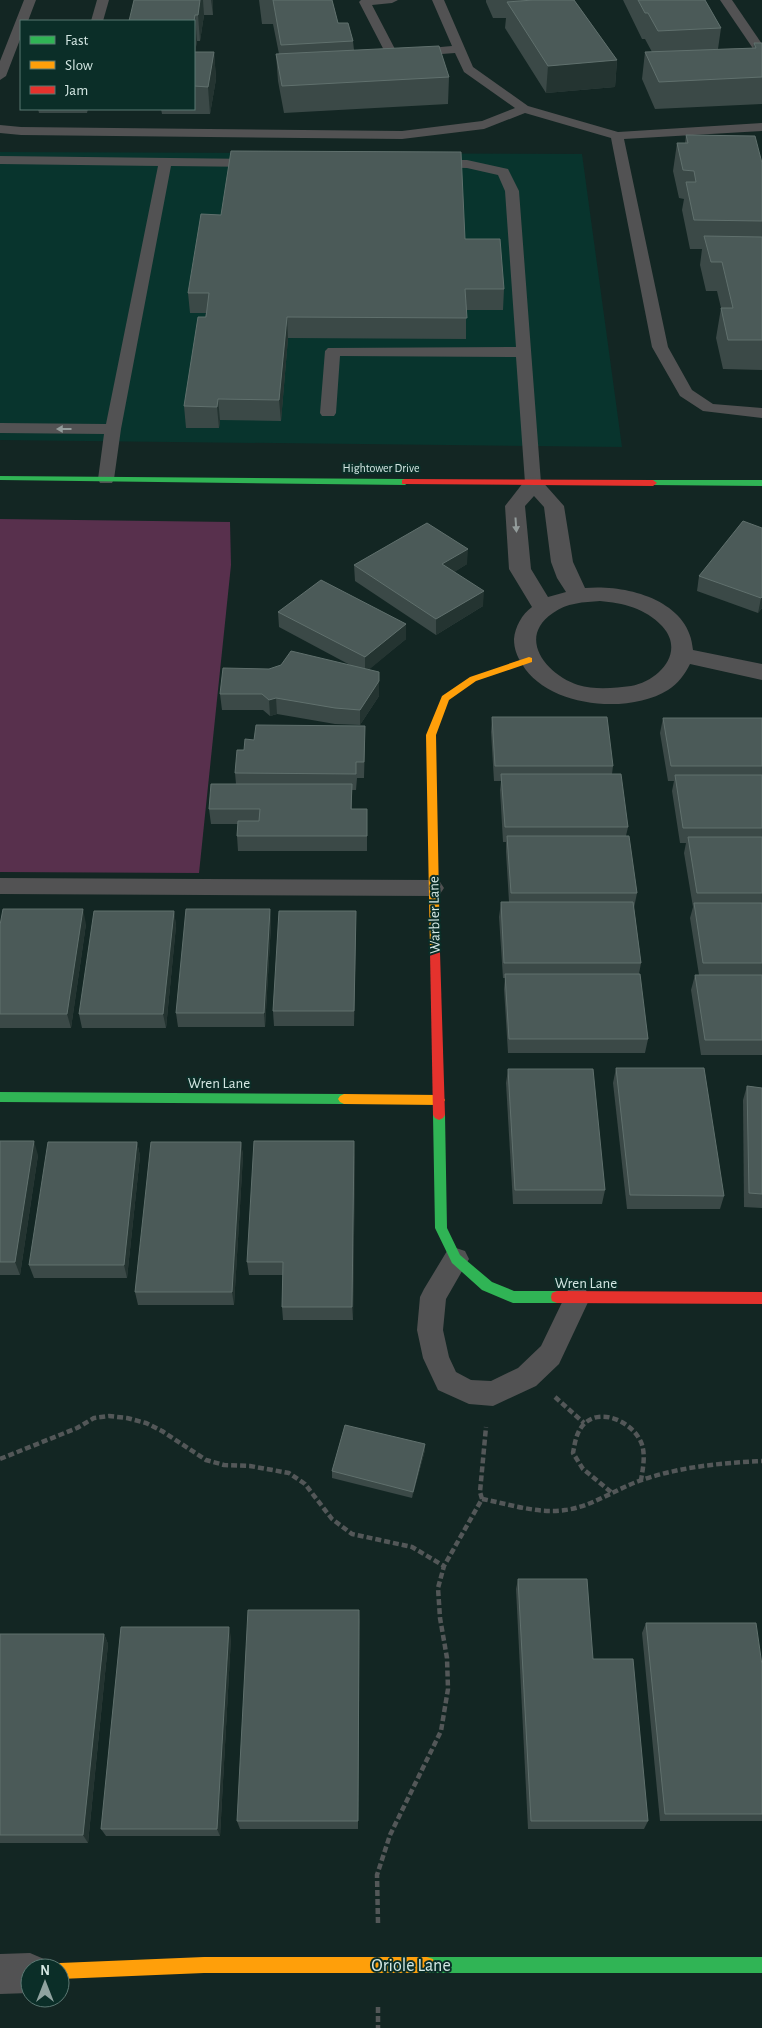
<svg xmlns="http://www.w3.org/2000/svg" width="762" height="2028" viewBox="0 0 762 2028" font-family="'Alegreya Sans',sans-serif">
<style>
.built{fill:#08342d}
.green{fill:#58304d}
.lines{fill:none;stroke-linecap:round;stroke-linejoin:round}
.path{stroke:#535758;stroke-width:4.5;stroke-dasharray:6 3;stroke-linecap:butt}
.lane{fill:#525253;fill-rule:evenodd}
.street{fill:#525253;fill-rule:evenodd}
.fast{fill:#30b455;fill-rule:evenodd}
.slow{fill:#ff9f0a;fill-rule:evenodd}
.jam{fill:#e5322d;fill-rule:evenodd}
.wall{fill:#3b4947}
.shaded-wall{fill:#243431}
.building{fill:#4b5a58;stroke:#60706d}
.oneway{fill:#939c9b}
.labels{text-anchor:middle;stroke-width:4;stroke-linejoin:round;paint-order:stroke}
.far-street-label{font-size:12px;fill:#d4e7e3;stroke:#0b2e28}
.street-label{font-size:15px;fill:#d4e7e3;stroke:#0b2e28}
.near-street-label{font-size:18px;fill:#d4e7e3;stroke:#0b2e28}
</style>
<rect width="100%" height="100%" fill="#132623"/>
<polygon class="built" points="0,152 582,154 622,447 0,440"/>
<polygon class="green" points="0,519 230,522 231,565 199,873 0,872"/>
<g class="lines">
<g class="path">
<polyline points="555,1397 584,1423"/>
<polyline points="0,1459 77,1428 94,1418 109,1416 127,1418 146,1423 162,1431 206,1460 224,1465 250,1466 289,1473 305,1484 332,1519 352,1534 412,1547 444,1566"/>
<path d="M611,1492L583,1469L573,1453C575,1443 576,1432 584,1424C601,1407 632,1422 641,1442C646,1454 643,1468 641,1480"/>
<path d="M482,1499C509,1504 537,1514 565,1510C591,1507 614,1490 639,1481C678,1467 720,1463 762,1461"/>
<polyline points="378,1923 377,1875 390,1835 441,1731 448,1689 447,1658 440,1618 438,1588 444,1566 482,1499 480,1492 486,1427"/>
<polyline points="378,2007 378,2028"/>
</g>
<g class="lane">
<polygon points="24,0 36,0 28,21 21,21 21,37 6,76 0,80 0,61"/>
<polygon points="97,0 109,0 103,21 91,21"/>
<polygon points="361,0 398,0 392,3 372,5 396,51 452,46 432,0 444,0 473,67 528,106 618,132 762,123 762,131 624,139 668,347 692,390 713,404 762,408 762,418 703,411 680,396 652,347 611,138 525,113 484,129 402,139 21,135 0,133 0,125 21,127 402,131 482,121 515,108 464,72 455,53 388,58 359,2"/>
<polygon points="720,0 732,0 762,44 762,52 754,50"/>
<polygon points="0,156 259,159 266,163 259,167 171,166 121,429 114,479 112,483 100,483 98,479 104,434 0,433 0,423 106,424 158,166 0,164"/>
<polygon points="431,160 467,160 508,169 519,191 541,483 539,487 527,487 525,483 516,357 340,356 336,413 334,416 322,416 320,413 325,351 328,348 516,347 505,191 498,175 467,168 426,167 424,164 426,161"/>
<polygon points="0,878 433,880 440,882 444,888 440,894 433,896 0,894"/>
<polygon points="456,1248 465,1251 469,1259 446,1299 443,1330 449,1357 456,1372 471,1380 491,1381 518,1368 541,1346 568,1290 577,1287 586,1290 590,1298 559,1364 536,1386 493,1406 469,1404 438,1390 423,1358 417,1330 420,1297 424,1289 447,1251"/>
</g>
<g class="street">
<path d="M533,477L540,479L564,506L573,562L585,588C626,584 690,600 693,650L762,664V680L690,664C685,674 678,684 668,690C628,715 547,707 522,664C517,656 514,649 514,639C515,627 522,614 532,607L509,569L505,506L526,479ZM534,496L544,507L551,562L557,578L566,592L548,597L531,569L525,506ZM600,601C623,603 645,608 662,626C686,652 659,681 631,686C615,688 595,690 578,685C547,675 516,638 553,613C566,603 584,602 600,601Z"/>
<polygon points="30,1953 44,1959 48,1968 30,1968 30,1993 0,1994 0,1954"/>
</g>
<g class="fast">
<polygon points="0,476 405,479 409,482 405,485 0,480"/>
<polygon points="653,480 762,480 762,486 650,485 650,481"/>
<polygon points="0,1092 344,1094 348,1096 350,1099 348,1102 344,1104 0,1102"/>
<polygon points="439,1110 443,1112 445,1115 447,1228 460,1255 492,1282 514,1291 557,1291 562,1293 563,1297 562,1301 557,1303 513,1303 508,1301 482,1290 452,1263 435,1228 433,1115 435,1112"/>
<polygon points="427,1957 762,1957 762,1973 427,1973 421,1971 419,1965 421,1959"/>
</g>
<g class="slow">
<polygon points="529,657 532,658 532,662 476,681 449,700 436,735 440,952 439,955 431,955 430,952 426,735 442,696 470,677"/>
<polygon points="344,1094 439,1095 443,1097 445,1100 443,1103 439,1105 344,1104 340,1102 338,1099 340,1096"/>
<polygon points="204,1957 427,1957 433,1959 435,1965 433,1971 427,1973 204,1973 60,1979 60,1968 53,1968 54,1965 60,1963"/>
</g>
<g class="jam">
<polygon points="405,479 653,480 657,483 653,486 402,484 402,480"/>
<polygon points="435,948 440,952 445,1115 443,1118 439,1120 435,1118 433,1115 430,952"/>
<polygon points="557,1291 762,1292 762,1304 557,1303 552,1301 551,1297 552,1293"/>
</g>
</g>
<g class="wall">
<polygon points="134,0 213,0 213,15 204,15 200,41 197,41 195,52 214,52 216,79 210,114 162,114 161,109 194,109 194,21"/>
<polygon points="259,0 332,0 338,23 353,41 354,50 449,77 448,104 284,113 278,81 276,54 279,54 273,24 262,24"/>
<polygon points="486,0 574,0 617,60 615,87 546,93 505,28 506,18 493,18 486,2"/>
<polygon points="623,0 705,0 721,28 718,49 753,48 754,43 762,43 762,104 655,109 642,79 645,52 652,52 645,39 642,39"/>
<polygon points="38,109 88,109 87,113 39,113"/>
<polygon points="686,135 762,163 762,370 723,369 716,338 721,308 717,291 706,291 700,265 702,249 690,249 682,210 684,199 679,198 673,171 677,143 685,143"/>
<polygon points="465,239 504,289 503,310 466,310 466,339 288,338 281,421 220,420 219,428 186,428 184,406 206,313 190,313 188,293"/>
<polygon points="762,528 762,608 758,613 697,591 699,576"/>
<polygon points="467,564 454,572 483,606 436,635 355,581 354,565"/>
<polygon points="278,612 406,624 406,639 369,669 379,681 379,696 360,725 335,724 277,714 270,716 263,710 222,710 220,694 269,669 350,665 279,627"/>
<polygon points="492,717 613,766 612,774 628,827 626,836 637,893 634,908 641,963 639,974 648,1039 645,1053 508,1053 504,989 505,978 503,978 499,917 501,902 509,902 506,852 506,842 503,842 500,790 501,781 494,781 491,732"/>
<polygon points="663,718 762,718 762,1055 701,1055 691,990 695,975 699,975 690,918 693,907 684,853 686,843 680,843 672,791 674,781 668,781 660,733"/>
<polygon points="365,741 364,778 357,778 356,790 352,790 352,809 367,809 367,851 238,851 237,836 238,824 211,824 209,809 236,784 235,773 244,750"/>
<polygon points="270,909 271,924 265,1027 178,1027 176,1013"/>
<polygon points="174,911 176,926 166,1028 82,1028 79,1014"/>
<polygon points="86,924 71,1028 0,1028 0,925"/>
<polygon points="356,926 354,1026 274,1026 273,1011"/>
<polygon points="616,1068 724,1196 720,1209 627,1209 613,1083"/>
<polygon points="508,1069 605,1190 602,1204 513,1204 506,1083"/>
<polygon points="747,1086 762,1088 762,1208 744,1207 743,1100"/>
<polygon points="0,1141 38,1155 20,1275 0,1275"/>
<polygon points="137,1142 140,1156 127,1278 34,1278 29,1265"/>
<polygon points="241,1142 243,1156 234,1305 138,1305 135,1292"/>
<polygon points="355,1155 353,1320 283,1320 282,1307 283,1275 249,1275 247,1262"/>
<polygon points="425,1450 412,1498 332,1478 332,1471"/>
<polygon points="518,1579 593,1659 648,1821 644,1829 528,1829 516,1589"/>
<polygon points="359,1610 358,1829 240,1829 237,1821"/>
<polygon points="646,1623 762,1665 762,1821 660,1821 642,1633"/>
<polygon points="0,1634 104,1634 108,1644 88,1843 0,1843"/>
<polygon points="231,1637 220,1836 106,1836 101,1829"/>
</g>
<g class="shaded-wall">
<polygon points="200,0 203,0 204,15 200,41 198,15"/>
<polygon points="211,0 213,0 213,15"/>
<polygon points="195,15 197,41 194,60 194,21"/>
<polygon points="214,52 216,79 210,114 208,87"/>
<polygon points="617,60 615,87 546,93 548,66"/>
<polygon points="287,317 288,338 281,421 279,400"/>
<polygon points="218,399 220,420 219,428 217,407"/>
<polygon points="468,549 467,564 442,580 442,564"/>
<polygon points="484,591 483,606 436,635 436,619"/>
<polygon points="762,597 762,608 758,613 761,598"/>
<polygon points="406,624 406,639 365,673 365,657"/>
<polygon points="379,681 379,696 360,725 360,710"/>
<polygon points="276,698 277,714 270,716 269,700"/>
<polygon points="83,909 86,924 71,1028 67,1014"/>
<polygon points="270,909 271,924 265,1027 264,1013"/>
<polygon points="174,911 176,926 166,1028 163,1014"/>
<polygon points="356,911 356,926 354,1026 354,1011"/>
<polygon points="34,1141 38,1155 20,1275 15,1262"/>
<polygon points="354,1141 355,1155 353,1320 352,1307"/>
<polygon points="137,1142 140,1156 127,1278 124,1265"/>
<polygon points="241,1142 243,1156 234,1305 232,1292"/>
<polygon points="425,1444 425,1450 412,1498 413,1492"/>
<polygon points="359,1610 360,1620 358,1829 358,1821"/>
<polygon points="229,1627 231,1637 220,1836 217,1829"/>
<polygon points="104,1634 108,1644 88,1843 83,1835"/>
</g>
<g class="building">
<polygon points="134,0 200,0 198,15 195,15 194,21 129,21"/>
<polygon points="273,0 332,0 338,23 348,23 353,41 281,45"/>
<polygon points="533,0 574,0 617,60 548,66 507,2"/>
<polygon points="638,0 705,0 721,28 658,31 648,13 645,13"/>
<polygon points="754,43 762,43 762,77 659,82 645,52 756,48"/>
<polygon points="439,46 449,77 282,86 276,54"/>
<polygon points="194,52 214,52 208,87 194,86"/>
<polygon points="686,135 755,136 762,163 762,221 694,220 686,182 696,182 694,171 683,170 677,143 688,143"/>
<polygon points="231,151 461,152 465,239 500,239 504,289 465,289 467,318 287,317 279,400 218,399 217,407 184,406 198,317 206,317 209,293 188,293 201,214 221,215"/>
<polygon points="704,236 762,237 762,340 728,340 721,308 733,308 722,262 711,262"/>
<polygon points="743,521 762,528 762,597 761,598 699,576"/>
<polygon points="427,523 468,549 442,564 484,591 436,619 354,565"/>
<polygon points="321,580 406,624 365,657 278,612"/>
<polygon points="291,651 379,672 379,681 360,710 335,708 276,698 269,700 262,694 220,694 223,668 269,669 281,665"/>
<polygon points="492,717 607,717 613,766 495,766"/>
<polygon points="663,718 762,718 762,766 671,766"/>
<polygon points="256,725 365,726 364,762 356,762 356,774 235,773 237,750 244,750 245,739 254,740"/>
<polygon points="501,774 621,774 628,827 505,827"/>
<polygon points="675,775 762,775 762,828 683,828"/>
<polygon points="211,784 352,784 351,809 367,809 367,836 237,836 238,821 259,821 260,809 209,809"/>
<polygon points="507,836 629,836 637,893 511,893"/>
<polygon points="688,837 762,837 762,893 697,893"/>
<polygon points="501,902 633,902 641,963 504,963"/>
<polygon points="694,903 762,903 762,963 703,963"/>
<polygon points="3,909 83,909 67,1014 0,1014 0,925"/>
<polygon points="186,909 270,909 264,1013 176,1013"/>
<polygon points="94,911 174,911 163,1014 79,1014"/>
<polygon points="279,911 356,911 354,1011 273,1011"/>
<polygon points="505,974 640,974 648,1039 509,1039"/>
<polygon points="695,975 762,975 762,1040 705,1040"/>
<polygon points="616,1068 704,1068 724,1196 630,1195"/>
<polygon points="508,1069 593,1069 605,1190 515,1190"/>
<polygon points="747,1086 762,1088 762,1194 749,1193"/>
<polygon points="0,1141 34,1141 15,1262 0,1262"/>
<polygon points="254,1141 354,1141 352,1307 282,1307 283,1262 247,1262"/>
<polygon points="48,1142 137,1142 124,1265 29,1265"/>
<polygon points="151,1142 241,1142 232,1292 135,1292"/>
<polygon points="345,1425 425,1444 413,1492 332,1471"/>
<polygon points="518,1579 587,1579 593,1659 633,1659 648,1821 531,1821"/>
<polygon points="248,1610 359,1610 358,1821 237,1821"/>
<polygon points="646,1623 756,1623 762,1665 762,1814 665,1814"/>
<polygon points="121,1627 229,1627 217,1829 101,1829"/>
<polygon points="0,1634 104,1634 83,1835 0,1835"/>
</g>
<defs><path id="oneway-solid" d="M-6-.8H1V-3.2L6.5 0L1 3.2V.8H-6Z" transform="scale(1.25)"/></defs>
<g class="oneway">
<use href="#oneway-solid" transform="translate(64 429) rotate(-180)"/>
<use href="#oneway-solid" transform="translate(516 525) rotate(86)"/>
</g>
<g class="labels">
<g class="far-street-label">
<text x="381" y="472">Hightower Drive</text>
</g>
<g class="street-label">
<text transform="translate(434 915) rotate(-91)" y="5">Warbler Lane</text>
<text x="219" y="1088">Wren Lane</text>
<text x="586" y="1288">Wren Lane</text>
</g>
<g class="near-street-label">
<text x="411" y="1971">Oriole Lane</text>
</g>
</g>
<rect x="20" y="20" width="175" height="90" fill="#0b2e28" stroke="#5b7873"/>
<rect x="30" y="36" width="25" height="8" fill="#30b455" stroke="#5b7873"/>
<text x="65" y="45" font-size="15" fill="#d4e7e3">Fast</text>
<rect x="30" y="61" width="25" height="8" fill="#ff9f0a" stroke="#5b7873"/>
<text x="65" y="70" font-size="15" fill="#d4e7e3">Slow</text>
<rect x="30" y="86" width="25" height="8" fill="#e5322d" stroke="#5b7873"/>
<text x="65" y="95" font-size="15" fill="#d4e7e3">Jam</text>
<g transform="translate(45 1983)"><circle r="24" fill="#0b2e28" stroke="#5b7873"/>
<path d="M0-4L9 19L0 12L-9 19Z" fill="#90a3a0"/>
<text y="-8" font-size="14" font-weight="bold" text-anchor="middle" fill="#d4e7e3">N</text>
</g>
</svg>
